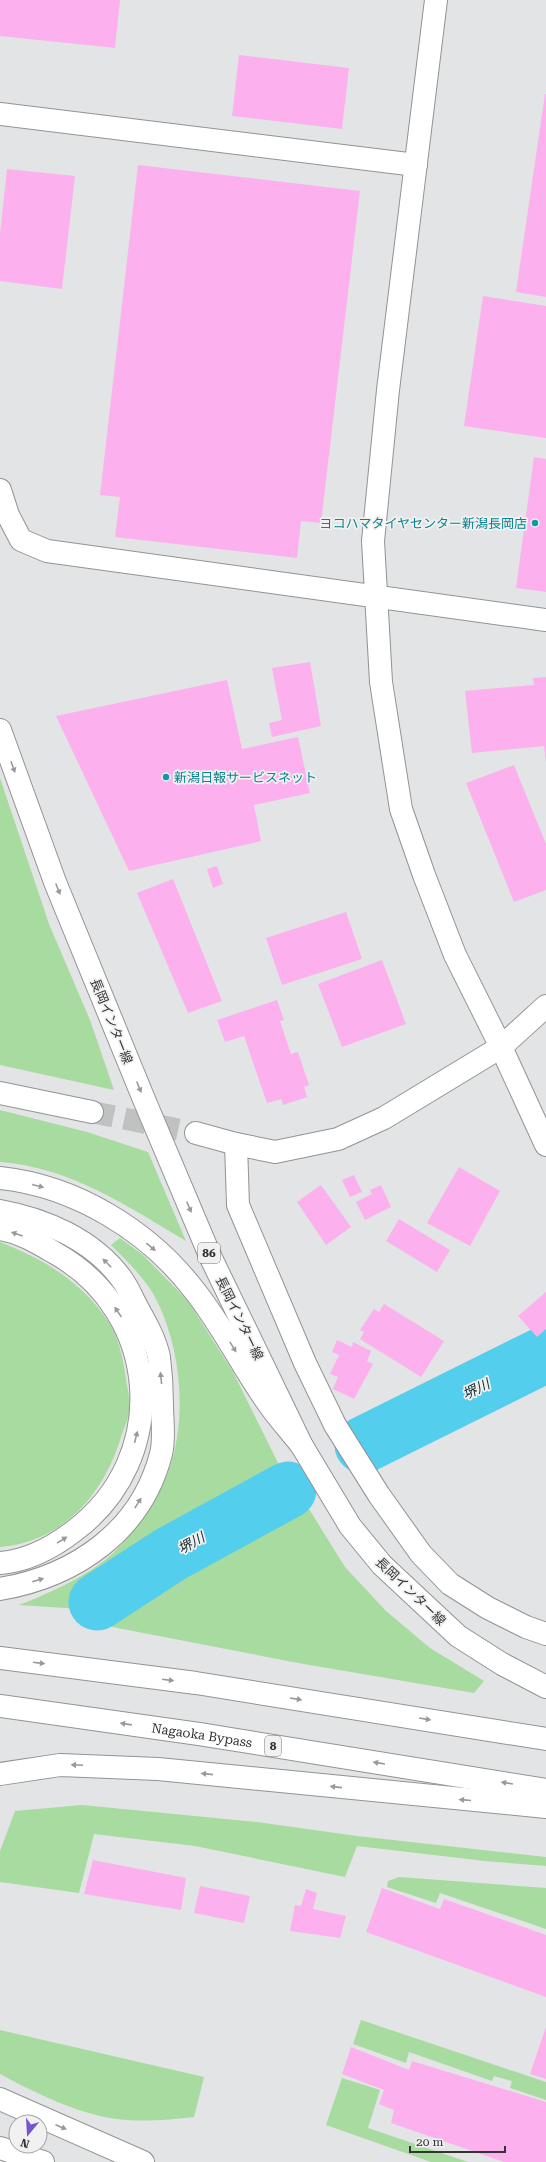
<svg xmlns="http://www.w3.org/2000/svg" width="546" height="2162" viewBox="0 0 546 2162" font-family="'Roboto Serif','Noto Sans JP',serif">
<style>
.green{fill:#a7dba0}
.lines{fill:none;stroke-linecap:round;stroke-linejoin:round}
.river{stroke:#53ceed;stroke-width:57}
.building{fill:#fcb1ee}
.minor-tunnel{stroke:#c0c1c1;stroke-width:22;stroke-dasharray:22 11;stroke-linecap:butt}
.minor-casing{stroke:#929393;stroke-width:24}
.major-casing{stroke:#929393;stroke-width:24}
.highway-casing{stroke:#929393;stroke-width:24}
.minor{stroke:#fff;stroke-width:22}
.major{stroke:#fff;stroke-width:22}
.highway{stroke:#fff;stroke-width:22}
.oneway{fill:#999}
.culture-dot{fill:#0f9aa8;stroke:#f1f1f2;stroke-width:1.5}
.labels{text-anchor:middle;stroke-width:3.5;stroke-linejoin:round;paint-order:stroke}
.shield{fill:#f1f1f2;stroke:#6c6c6c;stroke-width:1}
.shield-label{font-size:12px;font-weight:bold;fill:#333}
.culture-label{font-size:13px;fill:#0d838f;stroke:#f1f1f2;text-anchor:end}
.street-label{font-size:13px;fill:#333;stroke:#f1f1f2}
.water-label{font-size:14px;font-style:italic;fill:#182d33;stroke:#f1f1f2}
</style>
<rect width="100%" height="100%" fill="#e3e4e5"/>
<g class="green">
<polygon points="0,778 49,924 90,1020 114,1090 0,1065"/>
<path d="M0,1110L87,1132L148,1152L186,1241C127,1206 70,1167 0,1162Z"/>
<path d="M120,1238L143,1255L188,1301L233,1372L288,1483L163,1553L93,1597L81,1609L19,1605C50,1593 95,1573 118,1548C138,1528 161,1494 170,1467C187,1415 181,1350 157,1301C147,1280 128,1262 111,1245Z"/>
<path d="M0,1242C43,1259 81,1281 108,1321C118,1336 122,1354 125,1372C126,1383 130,1396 130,1408C129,1417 124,1428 121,1437C104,1494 63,1542 0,1547Z"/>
<polygon points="295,1491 304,1501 345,1567 386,1611 430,1648 484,1681 474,1693 298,1663 102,1625 93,1617 99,1607 174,1558"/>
<polygon points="82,1805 257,1822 357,1836 546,1857 546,1866 485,1861 357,1846 345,1877 195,1846 94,1834 79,1893 0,1882 0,1851 15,1811"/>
<polygon points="399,1877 546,1888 546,1929 440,1893 436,1903 387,1887 388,1881"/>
<polygon points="361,2020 546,2082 546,2100 510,2088 512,2081 494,2076 492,2081 409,2052 406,2063 353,2044"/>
<path d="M0,2030L204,2077L194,2117C169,2120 143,2122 117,2119C78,2114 35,2093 0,2074Z"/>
<polygon points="342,2078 380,2090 368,2128 468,2162 431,2162 326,2125"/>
</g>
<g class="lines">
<g class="river">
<polyline points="363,1445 546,1354"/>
<polyline points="97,1602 171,1554 288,1490"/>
</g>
</g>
<g class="building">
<polygon points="0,0 120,0 115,48 0,36"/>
<polygon points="239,55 349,68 342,129 232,116"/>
<polygon points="545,94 546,94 546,297 516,292"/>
<polygon points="138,165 360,191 321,523 301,521 297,558 115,537 120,497 100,495"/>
<polygon points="7,169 75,176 62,289 0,281 0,233"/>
<polygon points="483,296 546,306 546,438 464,426"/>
<polygon points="534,457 546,459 546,592 516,588"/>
<polygon points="310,662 321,726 272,737 269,723 282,720 272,668"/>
<polygon points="546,677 546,762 544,746 472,753 465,691 534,685 533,678"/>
<polygon points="227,680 242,749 298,737 310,793 254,805 261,841 129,871 56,716"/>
<polygon points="514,765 546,844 546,890 514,902 466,783"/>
<polygon points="217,866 223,884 213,888 207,869"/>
<polygon points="173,879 222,1001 188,1013 137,893"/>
<polygon points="346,912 362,959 282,985 266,938"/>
<polygon points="382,960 406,1024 342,1047 318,984"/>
<polygon points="277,1000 284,1020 280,1021 291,1054 298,1052 309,1085 304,1087 307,1097 283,1105 281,1099 267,1103 244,1036 225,1042 217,1020"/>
<polygon points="459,1167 500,1191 470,1246 427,1223"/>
<polygon points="354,1175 362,1192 350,1197 342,1180"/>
<polygon points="321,1185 351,1227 326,1245 297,1202"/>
<polygon points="381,1185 391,1207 365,1220 356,1202 372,1194 370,1190"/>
<polygon points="399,1219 450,1250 437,1272 386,1241"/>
<polygon points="546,1292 546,1329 537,1337 518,1316"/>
<polygon points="384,1304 444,1341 421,1377 360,1339 364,1332 360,1330 374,1309 379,1312"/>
<polygon points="337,1340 352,1347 353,1342 371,1351 367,1361 373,1364 354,1399 333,1389 338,1377 330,1374 339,1355 332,1352"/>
<polygon points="93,1860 186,1878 181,1910 84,1894"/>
<polygon points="200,1886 250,1896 244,1923 194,1913"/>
<polygon points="382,1888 440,1909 444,1899 546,1935 546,1997 366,1932"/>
<polygon points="306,1889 317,1893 313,1909 346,1916 340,1938 290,1931 295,1905 301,1906"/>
<polygon points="546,2027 546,2079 530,2074"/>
<polygon points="351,2047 409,2070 412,2061 546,2102 546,2162 504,2162 391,2123 394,2110 379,2104 384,2090 342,2074"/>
</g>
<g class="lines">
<polyline class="minor-tunnel" points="92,1112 196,1133"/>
<g class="minor-casing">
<g id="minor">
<polyline points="436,0 388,390 373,541 381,682 401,809 424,875 455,955 501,1047 546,1145"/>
<polyline points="0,114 416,165"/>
<polyline points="0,490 8,515 21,540 47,551 546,620"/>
<polyline points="0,1093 92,1112"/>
<polyline points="196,1133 236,1144 275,1152 338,1139 384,1118 501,1047 546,1006"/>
<polyline points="236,1144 238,1205 305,1363 335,1425 379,1495 421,1554 450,1584 488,1608 526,1627 546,1634"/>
</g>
</g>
<g class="major-casing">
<polyline id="major" points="0,730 55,882 143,1097 211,1258 302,1446 350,1526 382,1565 458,1636 502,1664 546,1687"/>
</g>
<g class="highway-casing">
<g id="highway">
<path d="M0,1178C75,1186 148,1230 194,1290C223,1326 243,1369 270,1406C280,1420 292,1433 302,1446"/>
<path d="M0,1211C45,1219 93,1240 121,1278C128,1287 132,1298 137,1307C146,1323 155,1339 159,1357C161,1373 162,1389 162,1405C162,1420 165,1439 161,1454C141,1531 76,1576 0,1589"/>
<path d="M0,1229C20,1232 38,1243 55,1253C161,1312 172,1458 74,1531C52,1548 27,1561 0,1563"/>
<polyline points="0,1658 196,1683 546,1739"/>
<path id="s1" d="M0,1706L199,1734L546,1790"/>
<polyline points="0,1774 60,1765 158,1769 546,1807"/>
<polyline points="0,2099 143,2162"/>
<polyline points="0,2148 43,2162"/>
</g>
</g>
<use href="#minor" class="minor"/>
<use href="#major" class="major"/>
<use href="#highway" class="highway"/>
</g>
<defs><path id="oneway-solid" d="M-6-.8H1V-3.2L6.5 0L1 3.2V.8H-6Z"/></defs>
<g class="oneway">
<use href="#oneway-solid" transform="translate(13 767) rotate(70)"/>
<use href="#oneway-solid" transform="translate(58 889) rotate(68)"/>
<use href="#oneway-solid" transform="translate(139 1087) rotate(68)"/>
<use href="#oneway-solid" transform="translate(38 1186) rotate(14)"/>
<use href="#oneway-solid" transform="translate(189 1207) rotate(67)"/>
<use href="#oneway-solid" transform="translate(17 1234) rotate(-161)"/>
<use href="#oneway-solid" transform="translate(151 1247) rotate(39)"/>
<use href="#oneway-solid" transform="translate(107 1263) rotate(-135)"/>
<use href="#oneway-solid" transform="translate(118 1312) rotate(-124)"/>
<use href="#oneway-solid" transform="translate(233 1347) rotate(58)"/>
<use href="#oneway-solid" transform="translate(161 1378) rotate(-96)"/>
<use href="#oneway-solid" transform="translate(136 1437) rotate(-76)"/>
<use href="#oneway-solid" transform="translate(138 1503) rotate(-58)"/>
<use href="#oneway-solid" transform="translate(62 1540) rotate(-32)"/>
<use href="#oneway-solid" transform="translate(38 1580) rotate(-16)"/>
<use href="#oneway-solid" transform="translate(39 1663) rotate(7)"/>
<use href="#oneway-solid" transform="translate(168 1680) rotate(7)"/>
<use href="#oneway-solid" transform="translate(296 1699) rotate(9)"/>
<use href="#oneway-solid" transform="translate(425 1719) rotate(9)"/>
<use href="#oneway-solid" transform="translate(126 1724) rotate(-172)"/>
<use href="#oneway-solid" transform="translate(379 1763) rotate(-171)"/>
<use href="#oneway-solid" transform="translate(77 1765) rotate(-178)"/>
<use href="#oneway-solid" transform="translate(207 1774) rotate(-174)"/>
<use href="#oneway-solid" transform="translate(507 1783) rotate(-171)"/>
<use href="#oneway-solid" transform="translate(336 1787) rotate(-174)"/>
<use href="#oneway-solid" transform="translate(465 1800) rotate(-175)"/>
<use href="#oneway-solid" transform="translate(61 2127) rotate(23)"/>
</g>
<g class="culture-dot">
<circle cx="535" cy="523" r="4"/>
<circle cx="166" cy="777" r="4"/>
</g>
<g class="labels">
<g class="shield">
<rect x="198" y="1243" width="22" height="20" rx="3"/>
<rect x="265" y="1736" width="16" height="20" rx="3"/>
</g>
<g class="shield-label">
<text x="209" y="1257">86</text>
<text x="273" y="1750">8</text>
</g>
<g class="culture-label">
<text x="527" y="528">ヨコハマタイヤセンター新潟長岡店</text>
<text x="174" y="782" text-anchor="start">新潟日報サービスネット</text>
</g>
<g class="street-label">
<text transform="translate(112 1021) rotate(68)" y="5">長岡インター線</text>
<text transform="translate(240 1318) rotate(64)" y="5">長岡インター線</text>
<text transform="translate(411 1591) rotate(44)" y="5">長岡インター線</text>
<text dy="5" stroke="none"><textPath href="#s1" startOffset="204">Nagaoka Bypass</textPath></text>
</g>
<g class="water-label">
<text transform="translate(476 1389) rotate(-26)" y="5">堺川</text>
<text transform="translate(191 1543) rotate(-29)" y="5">堺川</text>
</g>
</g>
<g transform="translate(28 2134) rotate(198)"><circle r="19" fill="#f1f1f2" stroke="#a5a5a6"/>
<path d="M0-3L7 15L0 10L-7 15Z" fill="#7555cf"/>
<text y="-6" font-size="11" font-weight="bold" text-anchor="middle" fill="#333333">N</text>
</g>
<path d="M410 2146v6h95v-6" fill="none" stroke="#333333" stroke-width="2"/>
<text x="416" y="2146" font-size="12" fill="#333333" stroke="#f1f1f2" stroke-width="3" paint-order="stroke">20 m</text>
</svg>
